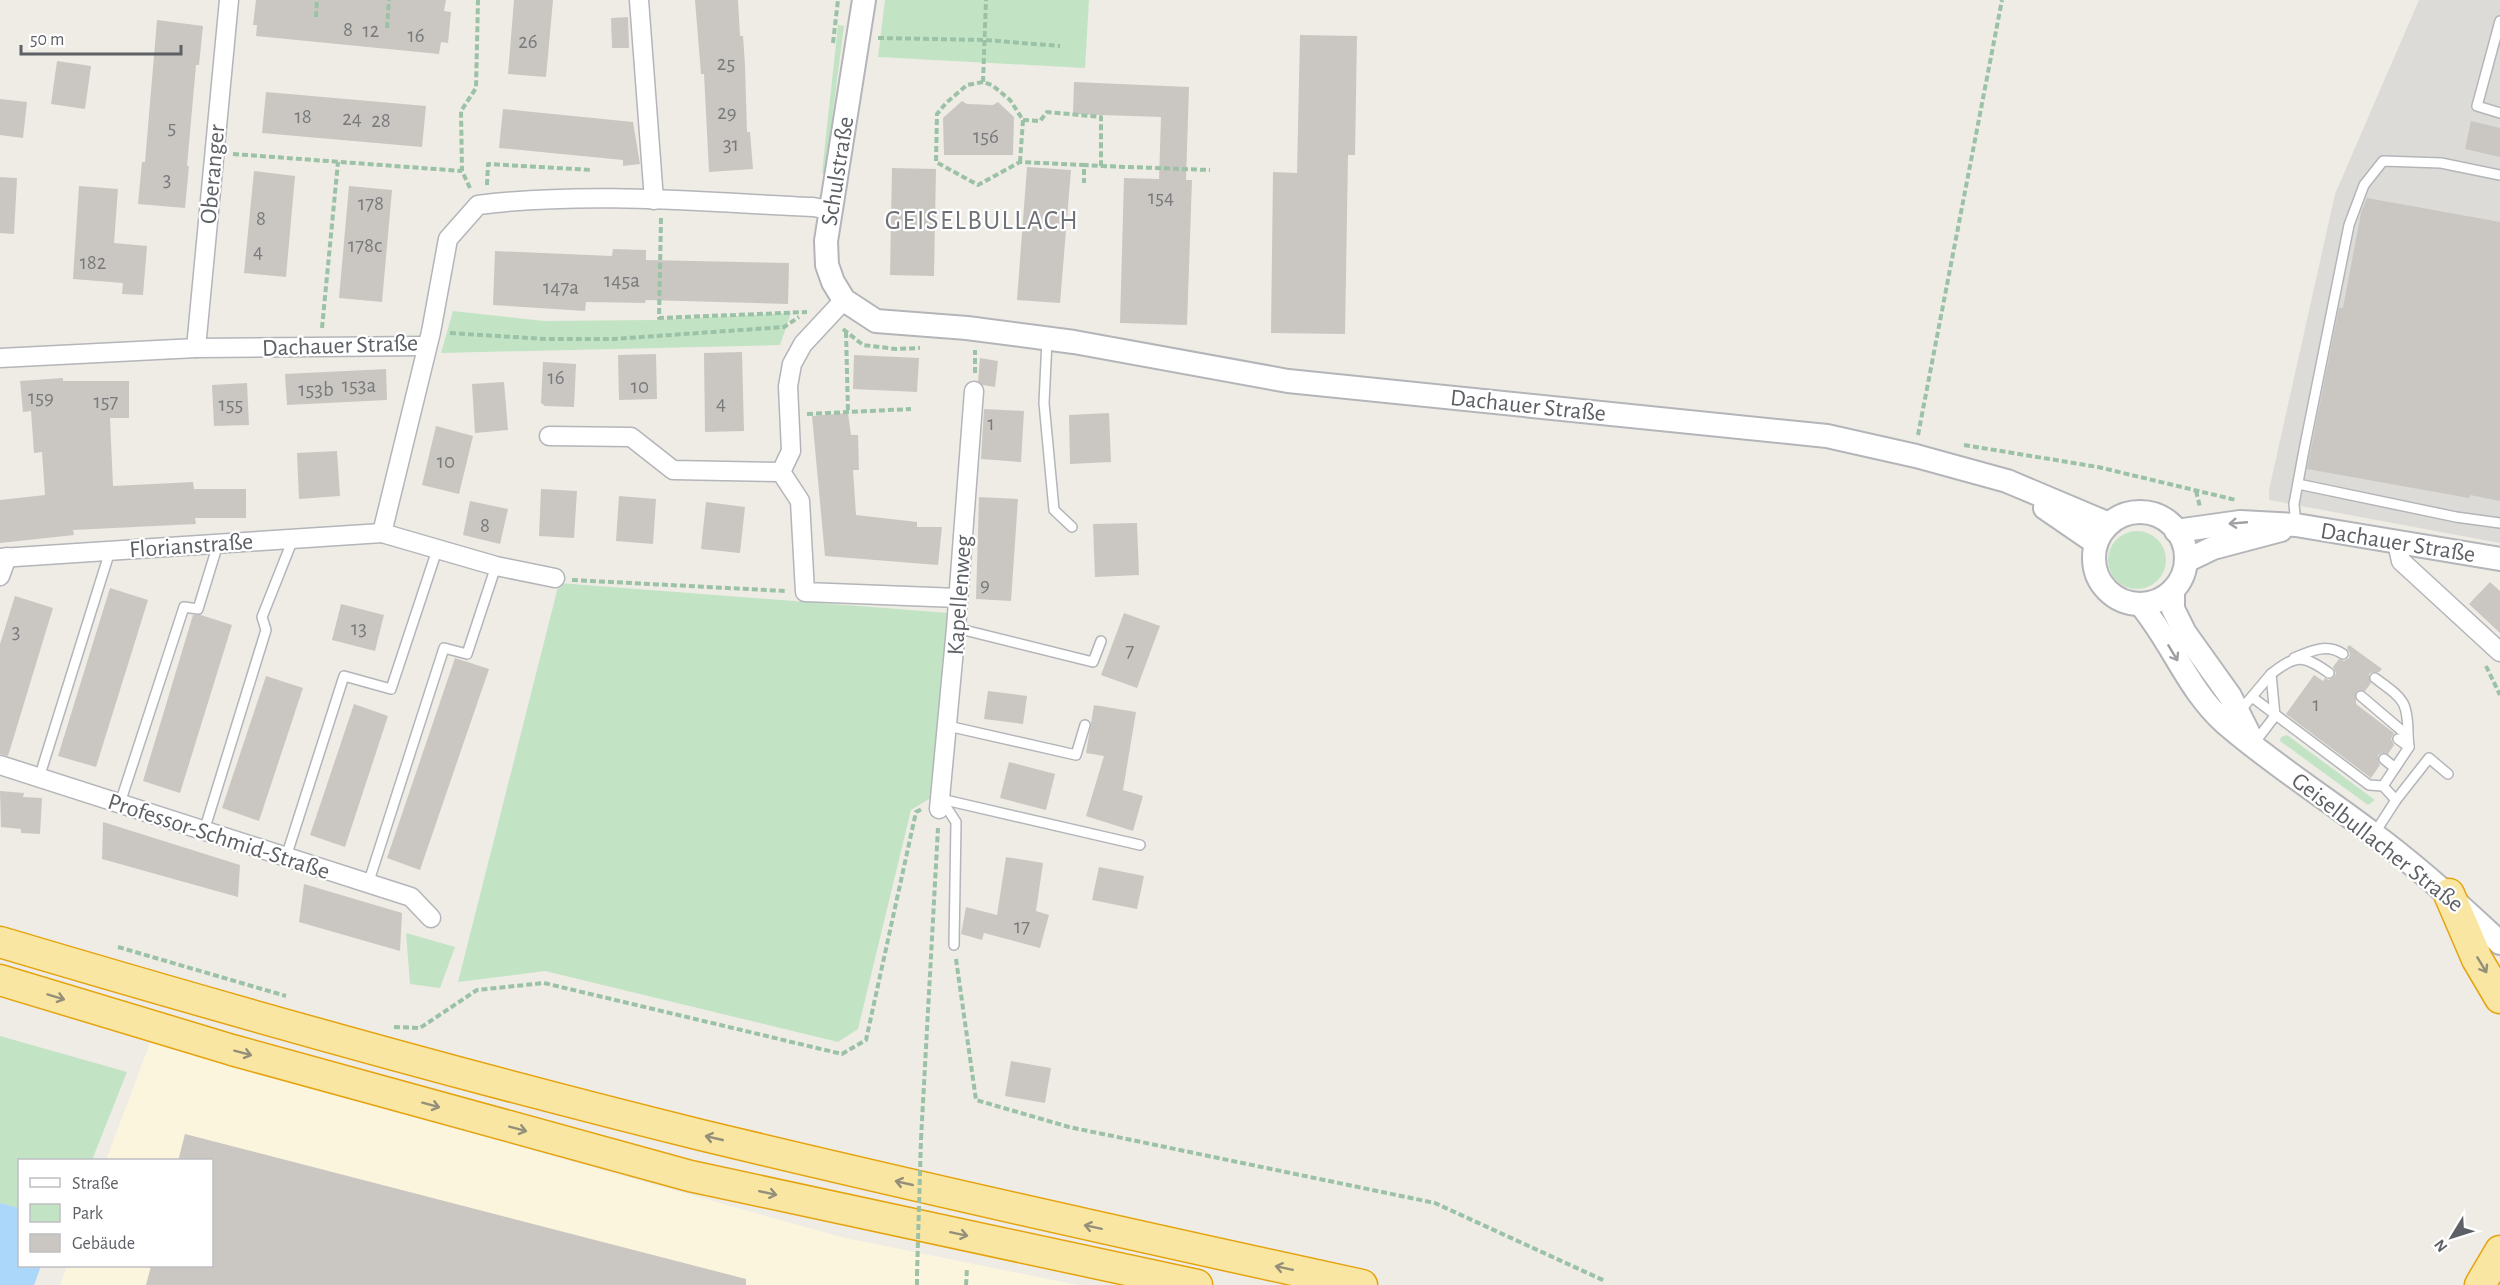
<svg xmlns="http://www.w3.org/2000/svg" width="2500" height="1285" viewBox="0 0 2500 1285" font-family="'Alegreya Sans',sans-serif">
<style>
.commercial{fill:#fcf5dd}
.industrial{fill:#dddbd7}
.green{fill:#c3e4c4}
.water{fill:#aad7fa}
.building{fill:#cac7c2}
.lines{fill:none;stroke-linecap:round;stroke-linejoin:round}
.service-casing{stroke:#b3b5b9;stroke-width:12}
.minor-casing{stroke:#b3b5b9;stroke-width:21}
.tertiary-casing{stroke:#b3b5b9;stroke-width:26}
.trunk-casing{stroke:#e5a30f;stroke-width:33}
.path{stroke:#9bc2a7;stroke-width:4;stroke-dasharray:6 3;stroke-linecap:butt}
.service{stroke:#fff;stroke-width:9}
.minor{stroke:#fff;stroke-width:18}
.tertiary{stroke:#fff;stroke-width:22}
.trunk{stroke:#f8e6a2;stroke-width:30}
.path-bridge{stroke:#9bc2a7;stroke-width:4;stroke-dasharray:6 3;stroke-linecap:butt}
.oneway{stroke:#9ea0a3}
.oneway2{stroke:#938f7a}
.labels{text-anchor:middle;stroke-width:4.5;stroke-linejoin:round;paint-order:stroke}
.number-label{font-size:21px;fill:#787a7c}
.street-label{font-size:24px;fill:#5d6065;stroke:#fff}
.quarter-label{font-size:27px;letter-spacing:1.5px;fill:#6e7277;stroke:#fff}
</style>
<rect width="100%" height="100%" fill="#eeece5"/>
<polygon class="commercial" points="150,1043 841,1237 1077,1285 60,1285 67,1266 212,1266 212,1160 106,1160"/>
<polygon class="industrial" points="2419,0 2500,0 2500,543 2269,500 2269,490 2335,194"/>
<g class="green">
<polygon points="885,0 1089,0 1085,68 878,57"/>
<polygon points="838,25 844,26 825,174 822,173"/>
<polygon points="453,311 544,321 656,320 791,313 780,345 441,353"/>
<circle cx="2137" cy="560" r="29"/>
<polygon points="559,583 949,613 934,796 911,810 858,1029 838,1042 545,971 458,982"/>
<polygon points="2287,735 2375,800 2368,805 2280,741 2281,737"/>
<polygon points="406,933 455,947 440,988 410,984"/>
<polygon points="0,1036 127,1072 92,1160 20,1160 19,1208 0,1203"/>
</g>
<polygon class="water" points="0,1203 19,1208 20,1266 41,1266 34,1285 0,1285"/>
<g class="building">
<polygon points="256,0 446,0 444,11 451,12 448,43 441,42 439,54 256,36 257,25 253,25"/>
<polygon points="514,0 553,0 546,77 508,74"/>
<polygon points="695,0 738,0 740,36 743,36 745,65 747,132 750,132 753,169 709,172 704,74 701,74"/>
<polygon points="628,17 629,48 612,48 611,18"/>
<polygon points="157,20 203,26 199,65 196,65 187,166 189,166 185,208 138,204 142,162 145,162"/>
<polygon points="1300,35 1357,36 1355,155 1348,155 1345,334 1271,333 1273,172 1297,173"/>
<polygon points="57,61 91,66 85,109 51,104"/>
<polygon points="1074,82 1189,87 1186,180 1192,180 1187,325 1120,323 1124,178 1159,179 1161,117 1073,114"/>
<polygon points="266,92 426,106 422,147 262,133"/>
<polygon points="0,99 27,102 23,138 0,135"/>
<polygon points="962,101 967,104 993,105 998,102 1014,117 1013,155 944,155 943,118"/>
<polygon points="503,109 633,122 640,164 623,166 623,160 499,148"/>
<polygon points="2471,121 2500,128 2500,157 2465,149"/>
<polygon points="1027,167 1071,170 1060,303 1017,300"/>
<polygon points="892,168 936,169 934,276 890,275"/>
<polygon points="254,171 295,176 286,277 244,273"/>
<polygon points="0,177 17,178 14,234 0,233"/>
<polygon points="79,186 118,189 114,243 147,246 143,295 122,294 123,283 73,279"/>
<polygon points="349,186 392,190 382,302 339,298"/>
<polygon points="2367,198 2500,222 2500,501 2470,495 2469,498 2307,469 2339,308 2343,308 2361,213"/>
<polygon points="613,249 646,250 646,260 789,263 788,304 646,300 645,303 586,302 585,311 493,305 495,251 612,256"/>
<polygon points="742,352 744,431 705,432 704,353"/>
<polygon points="656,354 657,399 619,400 618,355"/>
<polygon points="854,355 919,358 917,392 853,389"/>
<polygon points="980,358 998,361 995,387 983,385 978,381"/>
<polygon points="543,362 576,364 574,407 545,406 541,403"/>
<polygon points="386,369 387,400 287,405 285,374"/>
<polygon points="63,378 63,381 129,381 129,418 110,418 113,486 193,482 194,489 246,489 246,518 195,518 196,524 73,530 74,535 0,543 0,500 45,495 42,452 34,453 31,411 23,412 20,381"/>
<polygon points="504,382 508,430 475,433 472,384"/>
<polygon points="247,383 249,425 214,426 212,385"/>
<polygon points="984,409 1024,411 1021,462 981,459"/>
<polygon points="848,413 851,435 858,435 859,470 853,470 856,515 917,522 917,527 942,527 938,565 825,556 812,416"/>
<polygon points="1109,413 1111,462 1070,464 1069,415"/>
<polygon points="436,426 473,436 459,494 422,485"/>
<polygon points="337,451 340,496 299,499 297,453"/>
<polygon points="541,489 577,491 574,538 539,536"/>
<polygon points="619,496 656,499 653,544 616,541"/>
<polygon points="979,497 1018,499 1011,601 976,599"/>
<polygon points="470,501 508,509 500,544 463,535"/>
<polygon points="706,502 745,507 740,553 701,549"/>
<polygon points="1137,523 1139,575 1095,577 1093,524"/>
<polygon points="2490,582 2500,591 2500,633 2469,604"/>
<polygon points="110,588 148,600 96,767 58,756"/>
<polygon points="15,596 53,608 8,756 0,754 0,644"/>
<polygon points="341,604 384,615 375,651 332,640"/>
<polygon points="1124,613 1160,626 1137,688 1101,675"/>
<polygon points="193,615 201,615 232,625 180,793 143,781"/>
<polygon points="2349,645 2382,669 2379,672 2373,672 2369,674 2371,683 2365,691 2359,690 2356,692 2356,704 2394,733 2391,739 2394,745 2388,754 2382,753 2378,755 2378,761 2380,765 2371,778 2286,714 2314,675 2323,681 2325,678 2329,680 2334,677 2336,673 2333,667 2339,659 2344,661 2349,658 2350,653 2347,648"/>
<polygon points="455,658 489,669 420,870 387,858"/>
<polygon points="266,676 303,688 259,821 222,808"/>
<polygon points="988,691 1027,696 1023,724 984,719"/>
<polygon points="354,704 388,716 345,847 310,835"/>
<polygon points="1094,705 1136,712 1123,790 1143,796 1133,831 1086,816 1104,756 1086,753"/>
<polygon points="1009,762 1055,774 1046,810 1000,798"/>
<polygon points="0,791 24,793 23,797 42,798 40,834 21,833 21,829 1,827"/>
<polygon points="103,822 240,865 238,897 102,859"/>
<polygon points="1006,857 1043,863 1036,911 1049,915 1040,948 984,933 982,940 961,934 966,907 997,915"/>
<polygon points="1099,867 1144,876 1137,909 1092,900"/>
<polygon points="304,884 402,913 400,951 299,922"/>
<polygon points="1011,1061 1051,1068 1045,1103 1005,1096"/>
<polygon points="185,1134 746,1279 746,1285 146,1285 151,1266 212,1266 212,1161 178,1161"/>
</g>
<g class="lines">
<g class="service-casing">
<g id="service">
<polyline points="2500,21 2477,106 2500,113"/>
<polyline points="1047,340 1044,403 1054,510 1072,527"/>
<polyline points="2298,484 2456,517 2500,523"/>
<polyline points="2296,525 2294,504 2304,450 2349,225 2364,185 2383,161 2441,163 2500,175"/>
<polyline points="956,628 1093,662 1101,641"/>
<path d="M2294,658C2311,651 2326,643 2343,654"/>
<path d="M2375,678C2403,699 2408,700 2408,736"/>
<polyline points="2361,696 2408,736 2409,747 2383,786"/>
<polyline points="2252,697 2369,785 2383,786 2396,800"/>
<polyline points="2239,712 2271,674"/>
<polyline points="948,726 1076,755 1085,725"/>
<polyline points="2398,739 2409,747"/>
<path d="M2255,742L2275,716L2271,674C2295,655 2303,654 2329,673"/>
<polyline points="2384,759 2395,768"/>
<polyline points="39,778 110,551"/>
<polyline points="941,799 1140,845"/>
<polyline points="941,799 956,822 954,945"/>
<polyline points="120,803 184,607 198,609 218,544"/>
<polyline points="204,831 266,630 262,617 293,539"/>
<polyline points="2374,834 2396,800 2429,758 2448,774"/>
<polyline points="286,857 344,676 391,689 438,547"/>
<polyline points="368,884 444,648 467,654 496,566"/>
</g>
</g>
<g class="minor-casing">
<g id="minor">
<polyline points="639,0 654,200"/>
<polyline points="844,300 803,344 792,364 788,386 791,451 781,472 800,501 805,592 958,598"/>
<polyline points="196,348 229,0"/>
<polyline points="0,358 196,348 427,346"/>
<polyline points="549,436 631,437 673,470 781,472"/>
<path d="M382,533L431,332L448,239L478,205C589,191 702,202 813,207L830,210"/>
<polyline points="2397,543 2401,561 2500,652"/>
<polyline points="0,558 382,533 496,566 555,578"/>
<polyline points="0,576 7,557"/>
<polyline points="0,765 411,897 431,918"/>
<polyline points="939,809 956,628 974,391"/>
</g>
</g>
<g class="tertiary-casing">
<g id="tertiary">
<polyline points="864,0 826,241 827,265 833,282 844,300 876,321 967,328 1074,342 1288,381 1827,436 1916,456 2007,481 2109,524"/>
<polyline points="2045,508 2096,543"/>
<circle cx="2140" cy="558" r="46"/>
<polyline points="2176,531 2240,522 2296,525 2500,559"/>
<polyline points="2186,561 2213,548 2281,530"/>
<polyline points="2173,590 2173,609 2185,633 2230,696 2252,740"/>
<path d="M2140,604C2172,642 2188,690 2225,723C2271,763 2323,796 2372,833C2417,866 2459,904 2500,943"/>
</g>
</g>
<g class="trunk-casing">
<g id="trunk">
<polyline points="2449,894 2477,959 2500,998"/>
<path d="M0,942C232,1011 466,1077 701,1135C921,1188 1141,1237 1362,1285"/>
<polyline points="0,980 232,1050 690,1176 1197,1285"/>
<polyline points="2480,1285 2500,1251"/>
</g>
</g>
<g class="path">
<polyline points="316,17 317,0"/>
<polyline points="387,28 389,0"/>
<polyline points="878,38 985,40 1060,46"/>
<polyline points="833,43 838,0"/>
<polyline points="983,82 986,0"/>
<polyline points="1023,120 1040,121 1047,112 1101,117 1101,166 1084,165"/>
<polyline points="233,154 462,171"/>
<polyline points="1020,162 1023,120 1010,100 992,85 983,82 967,85 946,103 937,114 936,162 978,185 1020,162 1084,165 1084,183"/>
<polyline points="1101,166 1210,170"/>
<polyline points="487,185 488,164 592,170"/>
<polyline points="470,188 462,171 461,111 476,88 478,0"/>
<polyline points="661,218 659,318 807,312"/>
<polyline points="322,328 338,162"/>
<polyline points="843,329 863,345 896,349 920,348"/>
<polyline points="846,332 848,412"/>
<polyline points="450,333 545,339 613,339 784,327 799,317"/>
<polyline points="975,373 975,350"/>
<polyline points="807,414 911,409"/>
<polyline points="1918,435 2002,0"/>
<polyline points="1964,445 2098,467 2236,500"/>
<polyline points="2196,491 2200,507"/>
<polyline points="572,580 786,591"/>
<polyline points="2486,666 2500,695"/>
<polyline points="118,947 286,996"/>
<polyline points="956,959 976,1100 1069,1127 1435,1203 1605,1281"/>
<polyline points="394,1027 420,1028 477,990 544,983 842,1054 866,1040 916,812 922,809"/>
<polyline points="921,1139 938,828"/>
<polyline points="917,1285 917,1275"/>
<polyline points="966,1285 967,1268"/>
</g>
<use href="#service" class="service"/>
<use href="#minor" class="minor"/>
<use href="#tertiary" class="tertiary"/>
<use href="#trunk" class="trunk"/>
<polyline class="path-bridge" points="917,1275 921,1139"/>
</g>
<defs><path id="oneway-shaft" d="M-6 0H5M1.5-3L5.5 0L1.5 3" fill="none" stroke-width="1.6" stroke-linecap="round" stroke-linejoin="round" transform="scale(1.5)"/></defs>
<g class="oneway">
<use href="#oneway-shaft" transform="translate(2238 523) rotate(175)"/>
<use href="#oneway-shaft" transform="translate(2173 653) rotate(59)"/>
</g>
<g class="oneway2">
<use href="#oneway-shaft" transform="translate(2482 965) rotate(59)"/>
<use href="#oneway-shaft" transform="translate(56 997) rotate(17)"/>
<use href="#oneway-shaft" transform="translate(243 1053) rotate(15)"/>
<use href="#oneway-shaft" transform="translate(431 1105) rotate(15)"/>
<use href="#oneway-shaft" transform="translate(518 1129) rotate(15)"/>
<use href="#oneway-shaft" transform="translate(714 1138) rotate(-167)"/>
<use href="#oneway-shaft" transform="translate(904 1183) rotate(-167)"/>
<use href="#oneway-shaft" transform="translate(768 1193) rotate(12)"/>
<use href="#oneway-shaft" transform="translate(1093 1227) rotate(-168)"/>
<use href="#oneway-shaft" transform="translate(959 1234) rotate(12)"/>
<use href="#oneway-shaft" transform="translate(1284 1268) rotate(-168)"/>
</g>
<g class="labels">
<g class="number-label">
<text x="348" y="36">8</text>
<text x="371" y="37">12</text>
<text x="416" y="42">16</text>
<text x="528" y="48">26</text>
<text x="726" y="70">25</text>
<text x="727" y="119">29</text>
<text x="303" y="123">18</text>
<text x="352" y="125">24</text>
<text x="381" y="127">28</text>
<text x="172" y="134">5</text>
<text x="986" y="143">156</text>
<text x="731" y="151">31</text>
<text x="167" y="186">3</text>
<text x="1161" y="204">154</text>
<text x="371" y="210">178</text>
<text x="261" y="225">8</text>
<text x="365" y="252">178c</text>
<text x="258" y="258">4</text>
<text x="93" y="269">182</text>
<text x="622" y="287">145a</text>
<text x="561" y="294">147a</text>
<text x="556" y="384">16</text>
<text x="359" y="392">153a</text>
<text x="640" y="393">10</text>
<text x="316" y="396">153b</text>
<text x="41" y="404">159</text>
<text x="106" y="408">157</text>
<text x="721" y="410">4</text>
<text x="231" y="411">155</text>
<text x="991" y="430">1</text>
<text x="446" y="468">10</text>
<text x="485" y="532">8</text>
<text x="985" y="591">9</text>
<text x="359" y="635">13</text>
<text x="16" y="638">3</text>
<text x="1130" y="657">7</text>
<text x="2316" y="711">1</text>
<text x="1022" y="933">17</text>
</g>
<g class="street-label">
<text transform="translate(837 171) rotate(-81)" y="8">Schulstraße</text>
<text transform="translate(212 174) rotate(-85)" y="8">Oberanger</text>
<text transform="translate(340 345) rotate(-2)" y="8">Dachauer Straße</text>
<text transform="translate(1528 405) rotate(6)" y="8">Dachauer Straße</text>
<text transform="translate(2398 542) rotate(9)" y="8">Dachauer Straße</text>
<text transform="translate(191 545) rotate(-4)" y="8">Florianstraße</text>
<text transform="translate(959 595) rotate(-86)" y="8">Kapellenweg</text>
<text transform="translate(219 836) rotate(18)" y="8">Professor-Schmid-Straße</text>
<text transform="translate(2378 842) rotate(38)" y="8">Geiselbullacher Straße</text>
</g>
<g class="quarter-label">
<text x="982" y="229">GEISELBULLACH</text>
</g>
</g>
<rect x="18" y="1159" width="195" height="108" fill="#ffffff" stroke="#bebfc1" stroke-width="1.5"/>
<rect x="30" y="1178" width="30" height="9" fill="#ffffff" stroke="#bebfc1" stroke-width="1.5"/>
<text x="72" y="1189" font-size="18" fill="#5d6065">Straße</text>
<rect x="30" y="1204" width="30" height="18" fill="#c3e4c4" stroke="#bebfc1" stroke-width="1.5"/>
<text x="72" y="1219" font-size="18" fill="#5d6065">Park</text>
<rect x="30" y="1234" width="30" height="18" fill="#cac7c2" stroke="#bebfc1" stroke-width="1.5"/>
<text x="72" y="1249" font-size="18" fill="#5d6065">Gebäude</text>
<g transform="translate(2452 1237) rotate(232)" stroke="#ffffff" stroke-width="4.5" paint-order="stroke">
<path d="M0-4.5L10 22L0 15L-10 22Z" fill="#5d6065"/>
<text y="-9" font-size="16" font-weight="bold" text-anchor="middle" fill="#5d6065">N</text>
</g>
<path d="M21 45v9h160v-9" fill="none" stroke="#5d6065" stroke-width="3"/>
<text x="30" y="45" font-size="18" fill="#5d6065" stroke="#ffffff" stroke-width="4.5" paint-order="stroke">50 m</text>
</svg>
